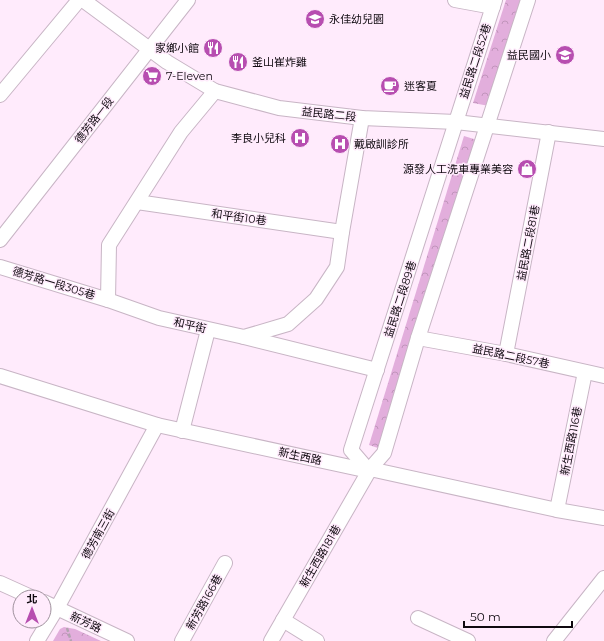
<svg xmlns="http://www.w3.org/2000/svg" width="604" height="641" viewBox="0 0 604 641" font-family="Montserrat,'Noto Sans TC',sans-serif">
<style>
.park{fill:url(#park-crowns)}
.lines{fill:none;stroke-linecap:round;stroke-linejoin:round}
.minor-casing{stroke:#c8b5c5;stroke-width:16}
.path{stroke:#b2a3b0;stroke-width:2.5;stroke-dasharray:4 2;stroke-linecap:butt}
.minor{stroke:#fff;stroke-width:14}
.labels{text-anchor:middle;stroke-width:3;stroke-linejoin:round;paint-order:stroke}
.poi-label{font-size:11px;fill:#0f090f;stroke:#ffebfc;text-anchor:start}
.street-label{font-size:11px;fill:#0f090f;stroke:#ffebfc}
</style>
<defs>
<pattern id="park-crowns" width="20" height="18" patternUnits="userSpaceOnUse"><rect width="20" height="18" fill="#e2aedc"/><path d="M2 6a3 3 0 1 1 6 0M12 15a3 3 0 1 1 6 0" fill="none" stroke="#c194bc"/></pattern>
</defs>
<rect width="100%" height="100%" fill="#ffebfc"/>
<g class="park">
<polygon points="506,0 524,0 489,106 473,103"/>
<polygon points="464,136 477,140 384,450 369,445"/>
<polygon points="64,627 75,629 101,641 53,641 60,629"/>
</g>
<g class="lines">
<g class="minor-casing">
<g id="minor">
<polyline points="83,0 167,62 215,91 279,108 362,118 456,122 604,139"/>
<polyline points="455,0 493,7"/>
<polyline points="215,91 181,132 109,245 108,300 159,318 244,337 288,324 316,299 337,267 342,232 362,118"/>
<polyline points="0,95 79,0"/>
<polyline points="137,202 342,232"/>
<polyline points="0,240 188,0"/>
<polyline points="0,267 108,300"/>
<polyline points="244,337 377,370"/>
<polyline points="418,338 506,354 604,376"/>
<polyline points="506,354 549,132"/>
<polyline points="0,376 157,425 369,471 370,469 557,510 604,518"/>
<polyline points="182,431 208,330"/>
<polyline points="370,469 384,453 418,338 528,0"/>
<polyline points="557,510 585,372"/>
<polyline points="0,583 31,597"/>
<polyline points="44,602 127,641"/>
<polyline points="418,618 468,641"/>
<polyline points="283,620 317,641"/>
<polyline points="37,641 57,608 157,425"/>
<polyline points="182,641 225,563"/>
<polyline points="271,641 369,471 351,450 495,0"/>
<polyline points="554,641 604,578"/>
</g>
</g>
<polyline class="path" points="67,628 71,641"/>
<use href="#minor" class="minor"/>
</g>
<defs>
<g id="school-disc" transform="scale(1)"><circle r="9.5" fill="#b74eb0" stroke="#ffebfc"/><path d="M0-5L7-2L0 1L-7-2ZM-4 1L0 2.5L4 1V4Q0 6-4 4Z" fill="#fff"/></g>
<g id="restaurant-disc" transform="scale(1)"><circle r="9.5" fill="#b74eb0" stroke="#ffebfc"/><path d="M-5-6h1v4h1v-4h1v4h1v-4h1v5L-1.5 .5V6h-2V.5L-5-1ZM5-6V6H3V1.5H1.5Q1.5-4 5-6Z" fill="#fff"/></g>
<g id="supermarket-disc" transform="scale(1)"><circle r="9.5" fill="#b74eb0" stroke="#ffebfc"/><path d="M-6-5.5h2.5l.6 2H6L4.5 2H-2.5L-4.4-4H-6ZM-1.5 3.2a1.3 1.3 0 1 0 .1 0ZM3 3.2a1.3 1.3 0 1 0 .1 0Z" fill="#fff"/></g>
<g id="cafe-disc" transform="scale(1)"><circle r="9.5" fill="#b74eb0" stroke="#ffebfc"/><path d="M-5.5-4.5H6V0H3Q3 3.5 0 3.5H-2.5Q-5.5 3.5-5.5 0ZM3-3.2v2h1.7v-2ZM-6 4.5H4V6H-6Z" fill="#fff"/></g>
<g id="hospital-disc" transform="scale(1)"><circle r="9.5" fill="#b74eb0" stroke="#ffebfc"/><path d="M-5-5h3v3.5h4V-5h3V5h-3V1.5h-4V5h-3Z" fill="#fff"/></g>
<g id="shop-disc" transform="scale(1)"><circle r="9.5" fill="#b74eb0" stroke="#ffebfc"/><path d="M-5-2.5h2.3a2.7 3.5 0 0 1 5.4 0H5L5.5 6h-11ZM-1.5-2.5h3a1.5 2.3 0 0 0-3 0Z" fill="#fff"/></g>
</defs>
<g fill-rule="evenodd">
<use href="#school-disc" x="315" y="19"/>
<use href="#restaurant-disc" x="213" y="48"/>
<use href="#school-disc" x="565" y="55"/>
<use href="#restaurant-disc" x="238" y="62"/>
<use href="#supermarket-disc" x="152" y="76"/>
<use href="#cafe-disc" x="390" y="86"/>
<use href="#hospital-disc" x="300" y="138"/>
<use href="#hospital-disc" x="340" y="144"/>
<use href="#shop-disc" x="527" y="169"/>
</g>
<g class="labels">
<g class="poi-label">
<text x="329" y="23">永佳幼兒園</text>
<text x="199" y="52" text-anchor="end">家鄉小館</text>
<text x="551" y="59" text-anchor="end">益民國小</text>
<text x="252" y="66">釜山崔炸雞</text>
<text x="166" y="80">7-Eleven</text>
<text x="404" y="90">迷客夏</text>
<text x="286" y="142" text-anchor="end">李良小兒科</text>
<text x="354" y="148">戴啟訓診所</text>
<text x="513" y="173" text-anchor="end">源發人工洗車專業美容</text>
</g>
<g class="street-label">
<text transform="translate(475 61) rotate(-72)" y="4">益民路二段52巷</text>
<text transform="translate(329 114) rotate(6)" y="4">益民路二段</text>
<text transform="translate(94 120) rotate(-52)" y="4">德芳路一段</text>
<text transform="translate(239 217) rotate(8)" y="4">和平街10巷</text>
<text transform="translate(528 243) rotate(-79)" y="4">益民路二段81巷</text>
<text transform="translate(54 283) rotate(17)" y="4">德芳路一段305巷</text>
<text transform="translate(400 299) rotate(-72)" y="4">益民路二段89巷</text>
<text transform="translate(190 325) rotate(13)" y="4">和平街</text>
<text transform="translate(511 356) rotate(12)" y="4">益民路二段57巷</text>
<text transform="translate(571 441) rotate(-79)" y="4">新生西路116巷</text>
<text transform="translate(300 456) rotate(12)" y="4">新生西路</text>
<text transform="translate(98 534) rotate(-61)" y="4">德芳南三街</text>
<text transform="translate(320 556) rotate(-60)" y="4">新生西路181巷</text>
<text transform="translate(204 602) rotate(-61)" y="4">新芳路166巷</text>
<text transform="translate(86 622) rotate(25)" y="4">新芳路</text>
</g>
</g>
<g transform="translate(32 609)"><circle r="19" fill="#ffebfc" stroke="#9f919d"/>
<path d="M0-3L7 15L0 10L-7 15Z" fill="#b74eb0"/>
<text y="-6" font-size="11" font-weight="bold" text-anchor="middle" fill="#0f090f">北</text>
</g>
<path d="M464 621v6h108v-6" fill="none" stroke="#0f090f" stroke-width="2"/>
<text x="470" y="621" font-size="12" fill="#0f090f" stroke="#ffebfc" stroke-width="3" paint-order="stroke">50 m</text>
</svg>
